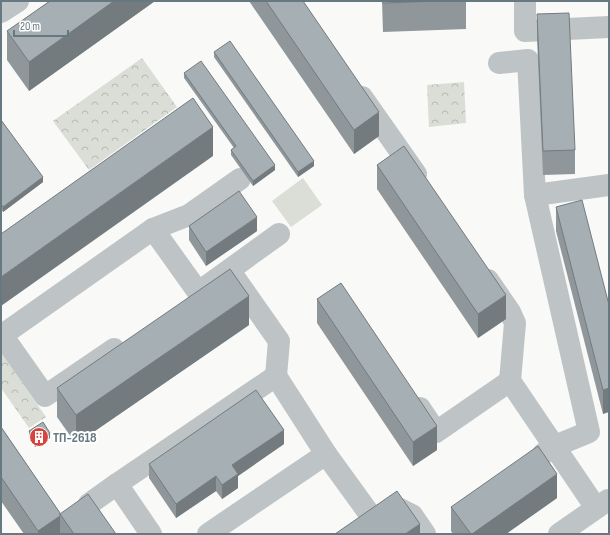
<svg xmlns="http://www.w3.org/2000/svg" width="610" height="535" viewBox="0 0 610 535" font-family="'Sofia Sans Condensed',sans-serif">
<style>
.park{fill:url(#park-crowns)}
.pitch{fill:#daded7}
.lines{fill:none;stroke-linecap:round;stroke-linejoin:round}
.minor{stroke:#bec4c6;stroke-width:22}
.wall{fill:#8f979b}
.shaded-wall{fill:#747b7e}
.building{fill:#a6b0b4;stroke:#747b7e}
.labels{text-anchor:middle;stroke-width:4;stroke-linejoin:round;paint-order:stroke}
.poi-label{font-size:14px;font-weight:bold;fill:#667980;stroke:#fff;text-anchor:start}
</style>
<defs>
<pattern id="park-crowns" width="20" height="18" patternUnits="userSpaceOnUse"><rect width="20" height="18" fill="#daded7"/><path d="M2 6a3 3 0 1 1 6 0M12 15a3 3 0 1 1 6 0" fill="none" stroke="#b5b9b4"/></pattern>
</defs>
<rect width="100%" height="100%" fill="#f9f9f7"/>
<g class="park">
<polygon points="142,58 177,107 89,170 53,121"/>
<polygon points="464,82 466,123 429,127 427,85"/>
<polygon points="1,352 46,417 29,428 1,388"/>
</g>
<polygon class="pitch" points="303,178 322,205 291,227 272,201"/>
<g class="lines">
<g class="minor">
<polyline points="525,1 525,31 609,27"/>
<polyline points="1,12 18,1"/>
<polyline points="499,63 528,60 535,195 589,432 555,446 543,454"/>
<polyline points="362,97 416,174"/>
<polyline points="535,195 609,185"/>
<polyline points="153,229 198,292"/>
<polyline points="232,274 279,341 276,376 326,454 368,512"/>
<polyline points="488,280 510,312 515,323 510,381 596,508"/>
<polyline points="207,286 279,234"/>
<polyline points="2,335 45,396 114,349"/>
<polyline points="1,336 153,229 189,215 240,179"/>
<polyline points="420,408 436,432 510,381"/>
<polyline points="89,504 117,484"/>
<polyline points="398,508 412,515 425,534"/>
<polyline points="151,534 117,484 276,376"/>
<polyline points="208,534 326,454"/>
<polyline points="559,534 608,500"/>
</g>
</g>
<g class="wall">
<polygon points="50,1 155,1 29,91 7,60 7,31"/>
<polygon points="249,1 303,1 379,136 354,154"/>
<polygon points="382,1 466,1 466,29 383,32"/>
<polygon points="537,14 575,150 575,174 543,175 537,38"/>
<polygon points="214,52 314,166 298,177 214,57"/>
<polygon points="184,73 275,170 253,186 231,155 231,150 234,148 184,78"/>
<polygon points="1,120 43,182 3,212 1,209"/>
<polygon points="377,165 506,319 478,338 377,189"/>
<polygon points="556,207 609,305 603,414 556,231"/>
<polygon points="189,226 257,231 206,266 189,240"/>
<polygon points="317,299 437,450 413,466 317,323"/>
<polygon points="249,325 76,444 57,417 57,388"/>
<polygon points="1,427 60,513 116,534 24,534 1,501"/>
<polygon points="29,431 50,438 35,447 29,436"/>
<polygon points="284,444 238,476 238,488 222,499 216,491 176,518 149,478 149,464"/>
<polygon points="557,498 506,534 453,534 451,531 451,507"/>
</g>
<g class="shaded-wall">
<polygon points="114,1 155,1 29,91 29,62"/>
<polygon points="379,112 379,136 354,154 354,130"/>
<polygon points="213,127 213,156 1,306 1,277"/>
<polygon points="314,161 314,166 298,177 298,172"/>
<polygon points="275,165 275,170 253,186 253,181"/>
<polygon points="43,177 43,182 3,212 3,207"/>
<polygon points="257,217 257,231 206,266 206,252"/>
<polygon points="506,295 506,319 478,338 478,314"/>
<polygon points="249,296 249,325 76,444 76,415"/>
<polygon points="609,388 609,412 603,414 603,390"/>
<polygon points="437,426 437,450 413,466 413,442"/>
<polygon points="284,430 284,444 238,476 238,488 222,499 222,485 232,465"/>
<polygon points="50,433 50,438 35,447 35,442"/>
<polygon points="557,474 557,498 506,534 472,534"/>
<polygon points="216,476 216,491 176,518 176,504"/>
<polygon points="60,516 60,534 38,534 38,531"/>
<polygon points="420,524 420,534 405,534"/>
</g>
<g class="building">
<polygon points="50,1 114,1 29,62 7,31"/>
<polygon points="266,1 303,1 379,112 354,130"/>
<polygon points="383,1 439,1 383,3"/>
<polygon points="569,13 575,150 543,151 537,14"/>
<polygon points="230,41 314,161 298,172 214,52"/>
<polygon points="201,61 275,165 253,181 231,150 236,146 184,73"/>
<polygon points="193,98 213,127 1,277 1,234"/>
<polygon points="1,120 43,177 3,207 1,204"/>
<polygon points="404,146 506,295 478,314 377,165"/>
<polygon points="239,191 257,217 206,252 189,226"/>
<polygon points="582,200 609,305 609,388 603,390 556,207"/>
<polygon points="230,269 249,296 76,415 57,388"/>
<polygon points="341,283 437,426 413,442 317,299"/>
<polygon points="256,390 284,430 232,465 238,474 222,485 216,476 176,504 149,464"/>
<polygon points="43,422 50,433 35,442 29,431"/>
<polygon points="1,427 60,513 60,516 38,531 1,477"/>
<polygon points="538,446 557,474 472,534 471,534 451,507"/>
<polygon points="397,491 420,524 405,534 335,534"/>
<polygon points="88,494 116,534 74,534 60,514"/>
</g>
<defs>
<g id="building-disc" transform="scale(1)"><circle r="9.5" fill="#d5453b" stroke="#fff"/><path d="M-4-6H4V6H1V3H-1V6H-4ZM-2.5-4.3h1.7v1.8h-1.7ZM.8-4.3h1.7v1.8H.8ZM-2.5-1h1.7V.8h-1.7ZM.8-1h1.7V.8H.8Z" fill="#fff"/></g>
</defs>
<g fill-rule="evenodd">
<use href="#building-disc" x="39" y="437"/>
</g>
<g class="labels">
<g class="poi-label">
<text x="53" y="442">ТП-2618</text>
</g>
</g>
<rect width="610" height="535" fill="none" stroke="#667980" stroke-width="4"/>
<path d="M14 30v6h54v-6" fill="none" stroke="#667980" stroke-width="2"/>
<text x="20" y="30" font-size="12" fill="#667980" stroke="#ffffff" stroke-width="3" paint-order="stroke">20 m</text>
</svg>
